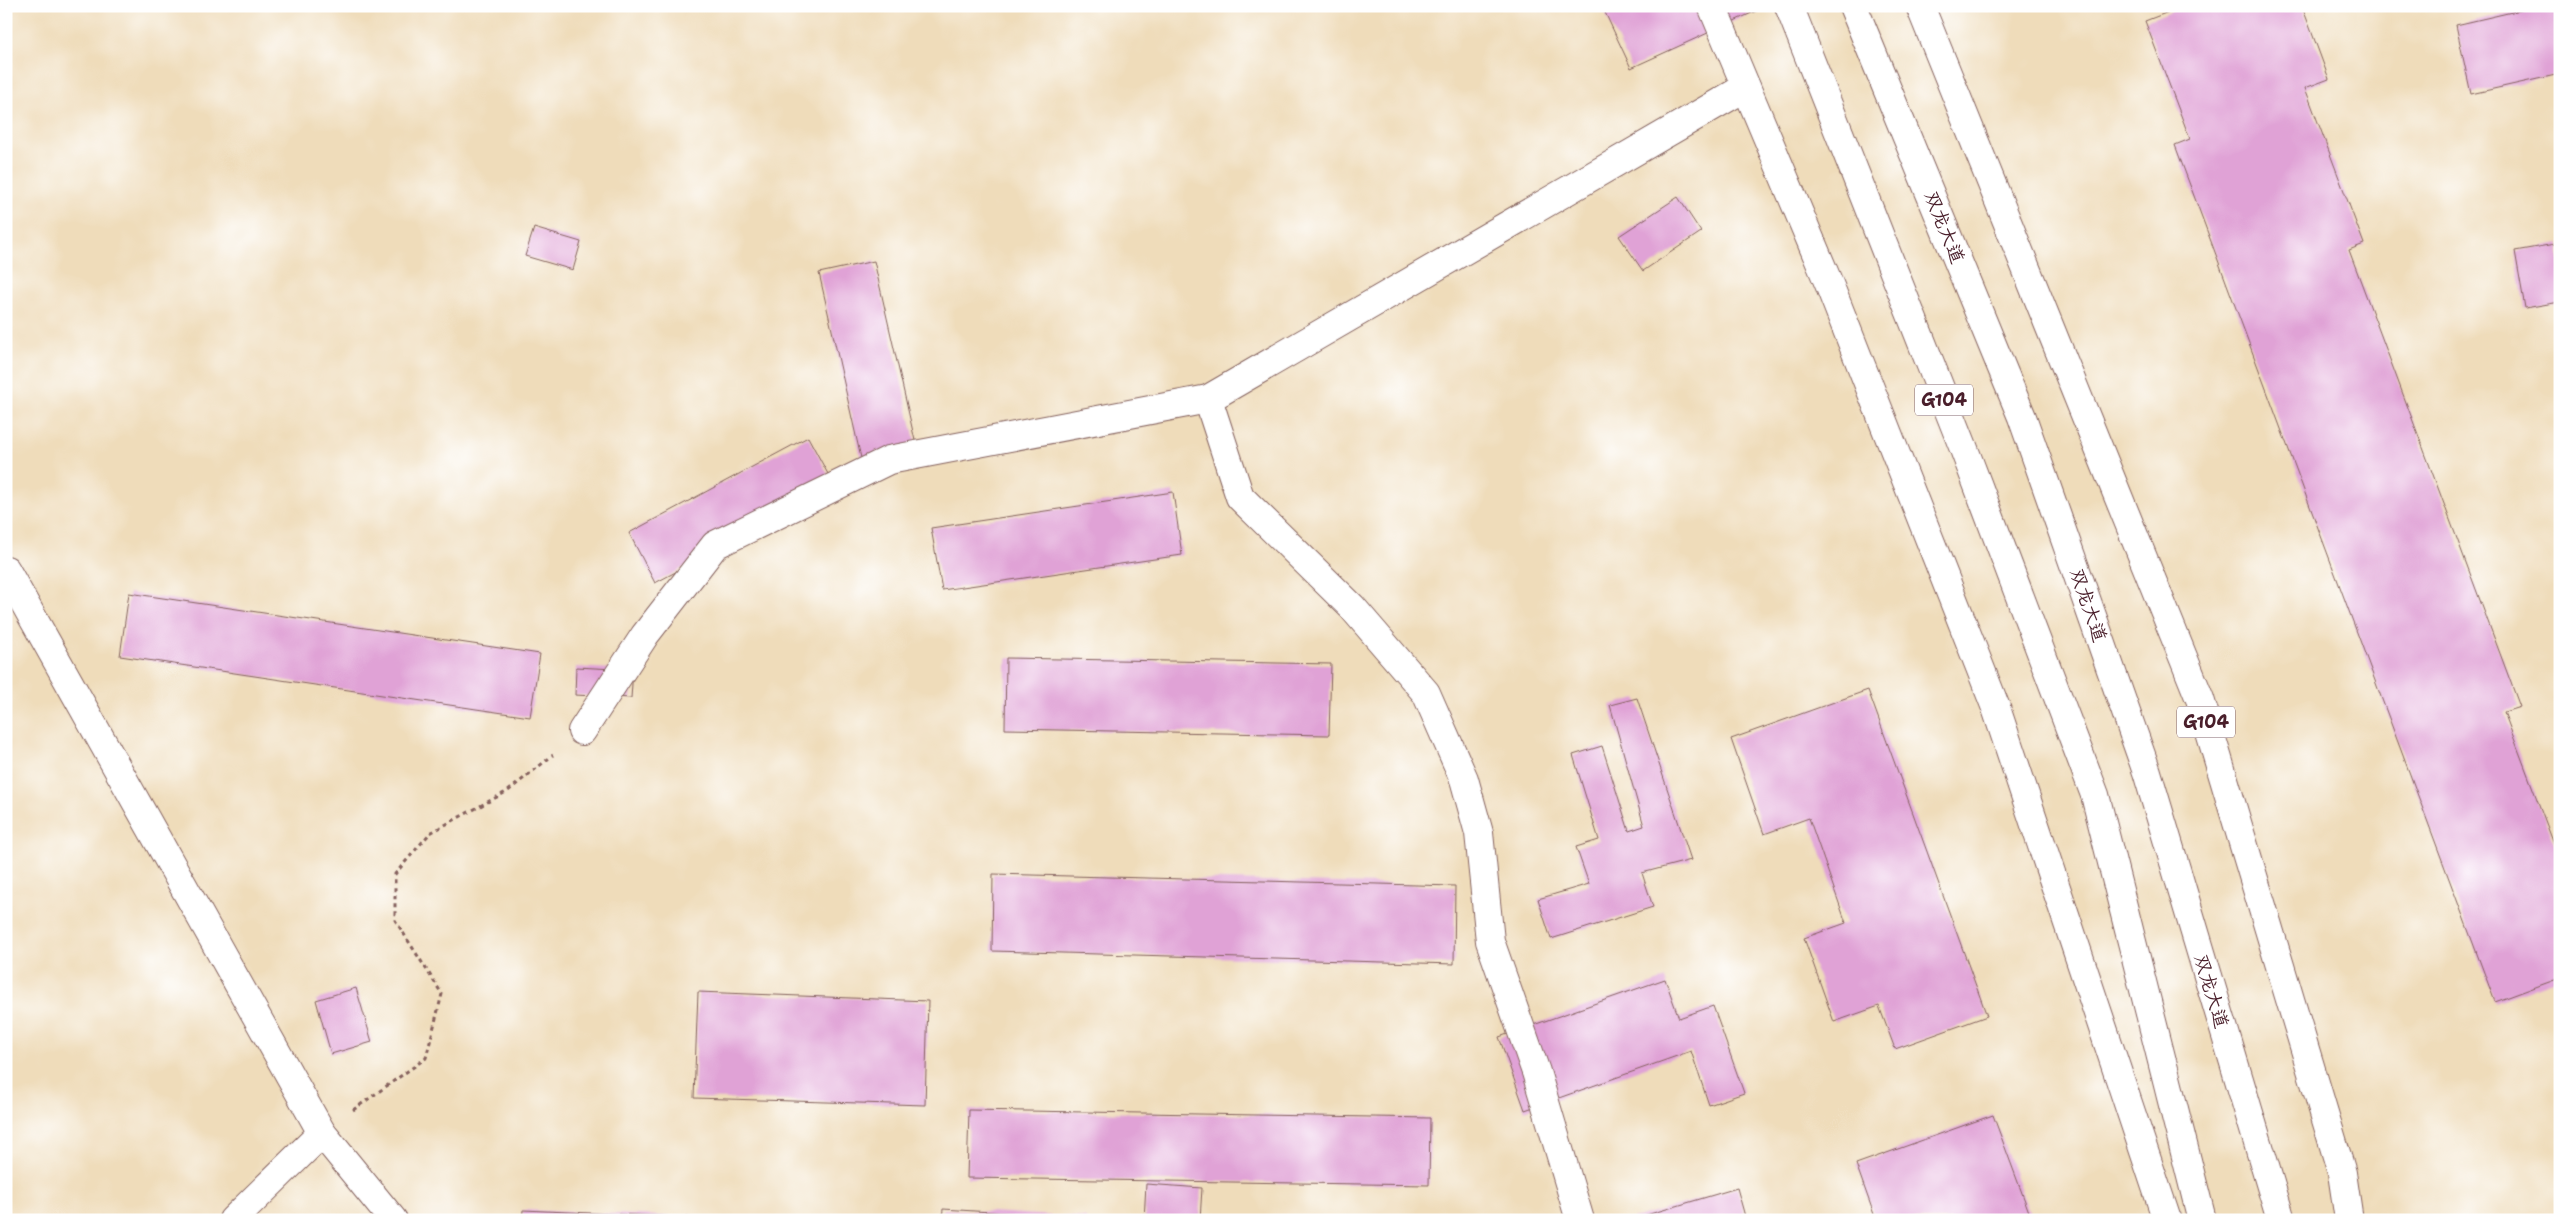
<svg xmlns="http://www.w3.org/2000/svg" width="2566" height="1226" viewBox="0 0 2566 1226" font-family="'Shantell Sans','LXGW WenKai TC',sans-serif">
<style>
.building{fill:#e0a2d6}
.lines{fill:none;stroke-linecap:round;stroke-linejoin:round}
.minor-casing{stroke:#84615d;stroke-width:30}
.trunk-casing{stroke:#84615d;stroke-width:30}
.path{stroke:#84615d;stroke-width:3;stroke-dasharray:4 4;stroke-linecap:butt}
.minor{stroke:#fff;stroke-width:28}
.trunk{stroke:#fff;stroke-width:28}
.labels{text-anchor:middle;stroke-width:4.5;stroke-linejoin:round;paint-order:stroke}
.shield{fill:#fff;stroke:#80626b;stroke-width:1}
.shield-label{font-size:18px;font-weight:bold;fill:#4a1f2b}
.street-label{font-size:19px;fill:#4a1f2b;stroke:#fff}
</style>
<rect width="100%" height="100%" fill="#fff"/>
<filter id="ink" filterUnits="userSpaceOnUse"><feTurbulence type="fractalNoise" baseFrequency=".02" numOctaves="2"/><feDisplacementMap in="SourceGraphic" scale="10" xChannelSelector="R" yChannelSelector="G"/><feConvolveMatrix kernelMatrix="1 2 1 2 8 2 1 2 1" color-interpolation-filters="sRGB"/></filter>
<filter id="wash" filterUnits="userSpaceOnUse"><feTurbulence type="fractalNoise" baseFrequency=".0096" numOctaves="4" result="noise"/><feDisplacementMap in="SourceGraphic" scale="20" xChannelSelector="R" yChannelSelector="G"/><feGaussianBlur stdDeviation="1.12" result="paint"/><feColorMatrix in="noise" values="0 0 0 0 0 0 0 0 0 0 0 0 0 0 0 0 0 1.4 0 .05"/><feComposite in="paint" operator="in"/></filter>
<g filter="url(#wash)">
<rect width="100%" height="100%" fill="#efdcba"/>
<g id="blocks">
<g class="building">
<polygon points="1602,6 1767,6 1631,68"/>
<polygon points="2184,6 2302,6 2329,79 2305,88 2364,244 2349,250 2520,707 2504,712 2560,860 2560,978 2495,1002 2175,145 2190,139 2145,21"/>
<polygon points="2538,6 2560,6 2560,74 2471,94 2456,25"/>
<polygon points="1678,197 1701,232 1643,271 1619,236"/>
<polygon points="534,228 581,242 573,270 525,256"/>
<polygon points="2560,243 2560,302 2525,308 2515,251"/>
<polygon points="874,261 916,445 861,458 819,273"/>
<polygon points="808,437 835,487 655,583 629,533"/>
<polygon points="1173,492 1182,555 942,590 931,528"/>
<polygon points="129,593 540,654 530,717 120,656"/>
<polygon points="1006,658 1331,664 1329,735 1005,729"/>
<polygon points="576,667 633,670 631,698 575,695"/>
<polygon points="1868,690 1987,1016 1895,1049 1879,1006 1834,1022 1804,938 1846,923 1809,818 1764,834 1731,739"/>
<polygon points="1637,698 1691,860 1642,873 1653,907 1551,939 1538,899 1589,884 1576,847 1599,840 1573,755 1602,746 1629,831 1644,826 1610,705"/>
<polygon points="993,874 1455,886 1454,964 992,951"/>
<polygon points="1665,979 1679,1018 1713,1006 1744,1093 1709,1105 1691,1051 1525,1110 1499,1037"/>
<polygon points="356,988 372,1042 331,1054 316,1000"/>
<polygon points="698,992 928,1001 925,1105 694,1098"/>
<polygon points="969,1110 1430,1118 1429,1185 967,1178"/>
<polygon points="1993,1115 2032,1220 1876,1220 1856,1164"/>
<polygon points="1146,1184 1202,1188 1200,1220 1144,1220"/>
<polygon points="1737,1188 1746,1220 1633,1220 1633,1219"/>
<polygon points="943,1209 1086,1218 1086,1220 942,1220"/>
<polygon points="523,1210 704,1218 704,1220 522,1220"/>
</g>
</g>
</g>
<g filter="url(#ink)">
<use href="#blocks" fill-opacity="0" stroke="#84615d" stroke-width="1"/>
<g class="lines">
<g class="minor-casing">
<g id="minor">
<polyline points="1208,399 1240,497 1352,607 1426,693 1464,779 1479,833 1490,941 1536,1072 1580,1220"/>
<polyline points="6,570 322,1133 233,1220"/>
<polyline points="582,731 645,635 715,545 889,460 1208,399 1746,87"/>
<polyline points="322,1133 393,1220"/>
</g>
</g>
<g class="trunk-casing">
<g id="trunk">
<polyline points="1712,6 1829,284 1996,708 2167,1220"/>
<polyline points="1789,6 1964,449 2095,795 2202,1220"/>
<polyline points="1853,6 2022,417 2147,772 2281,1220"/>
<polyline points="1920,6 2200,699 2342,1173 2349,1220"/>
</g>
</g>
<polyline class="path" points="353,1110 426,1058 442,994 395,920 395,874 430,833 508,791 553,755"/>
<use href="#minor" class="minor"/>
<use href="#trunk" class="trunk"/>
</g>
</g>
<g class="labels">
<g class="shield">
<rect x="1915" y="384.5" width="58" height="31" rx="4"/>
<rect x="2177" y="706.5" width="58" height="31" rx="4"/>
</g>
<g class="shield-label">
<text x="1944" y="406">G104</text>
<text x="2206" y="728">G104</text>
</g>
<g class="street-label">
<text transform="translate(1945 227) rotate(68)" y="7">双龙大道</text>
<text transform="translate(2089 605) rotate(71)" y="7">双龙大道</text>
<text transform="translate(2212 991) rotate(73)" y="7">双龙大道</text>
</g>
</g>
<rect width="2566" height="1226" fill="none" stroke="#fff" stroke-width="25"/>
</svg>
